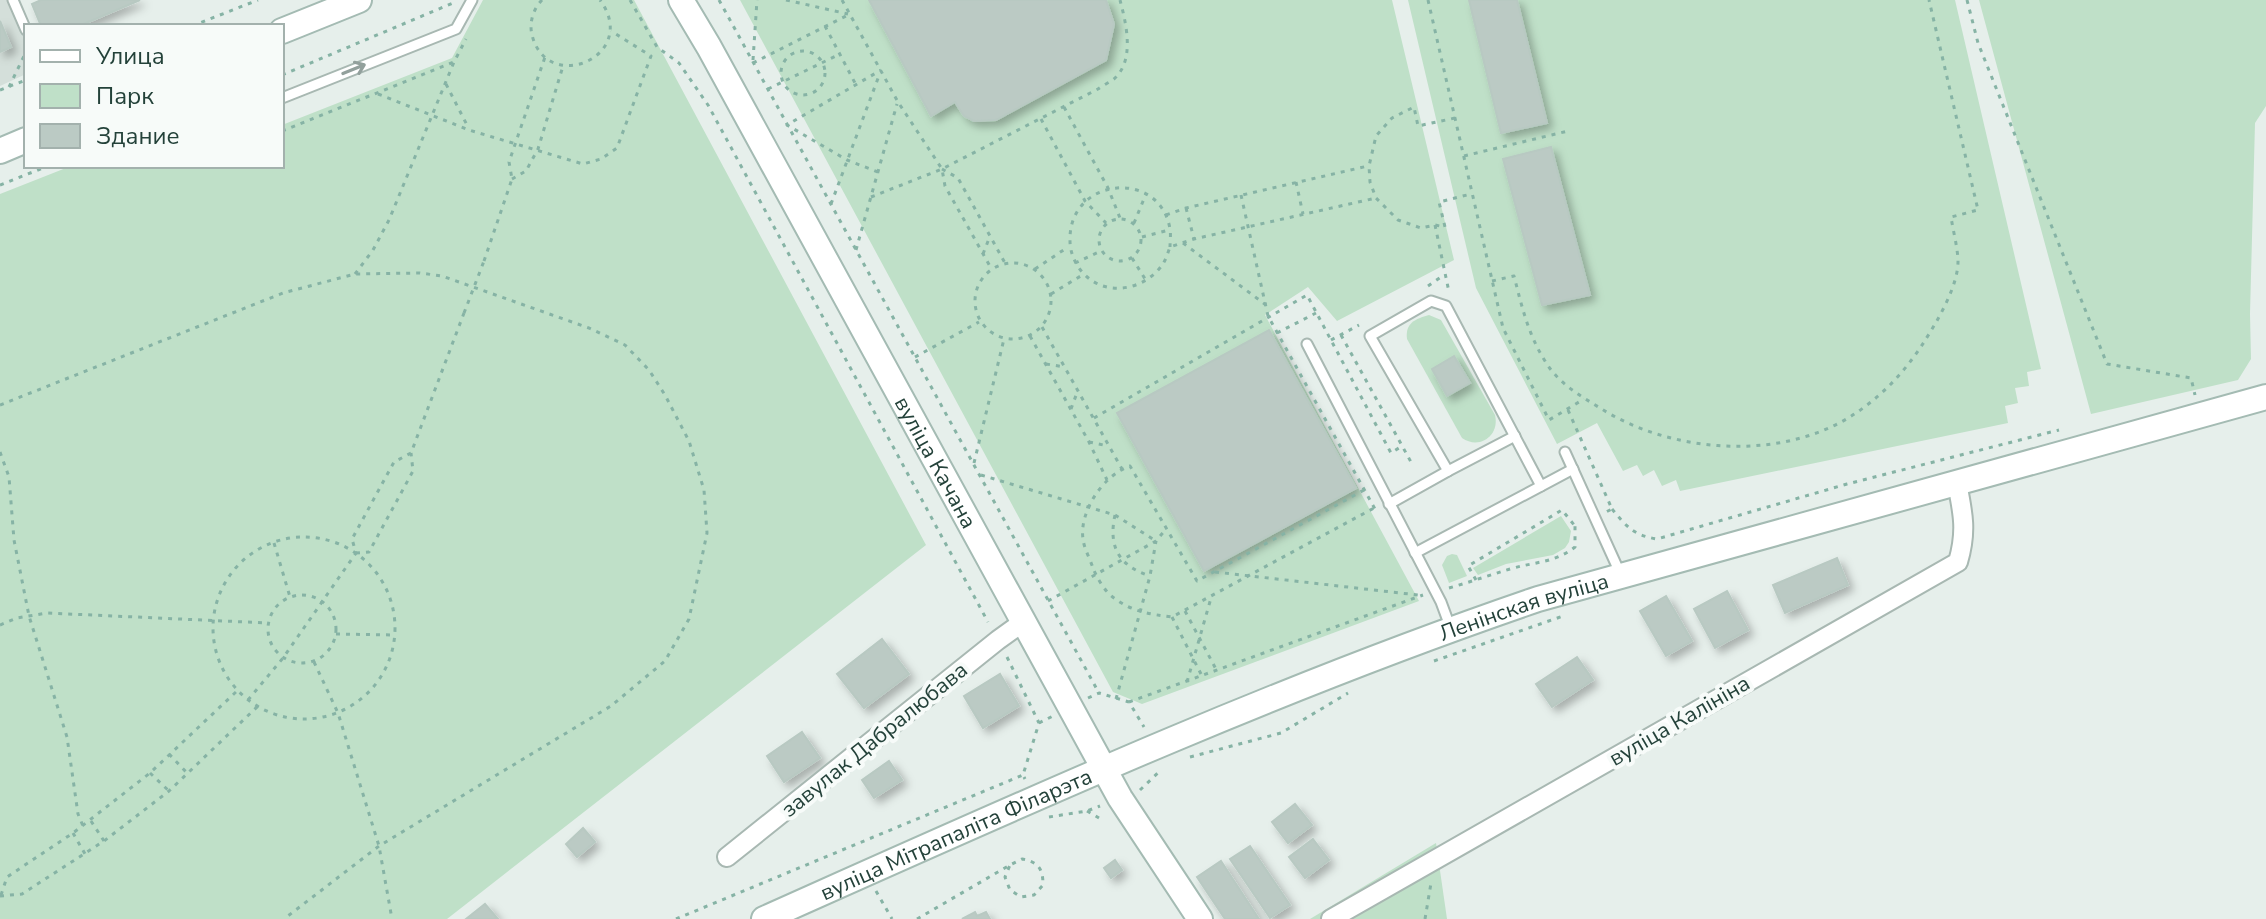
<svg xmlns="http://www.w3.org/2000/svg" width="2266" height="919" viewBox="0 0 2266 919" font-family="'Nunito Sans',sans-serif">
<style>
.built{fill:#d4dfda}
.green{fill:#bfe0c8;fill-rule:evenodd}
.building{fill:#bbcac4;stroke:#b8c9c2;stroke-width:2;filter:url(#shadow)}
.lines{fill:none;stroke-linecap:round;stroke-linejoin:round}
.lane-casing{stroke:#a8b8b2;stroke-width:13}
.street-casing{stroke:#a8b8b2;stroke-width:22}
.secondary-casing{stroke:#a4bbb3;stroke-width:28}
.path{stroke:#86b3a5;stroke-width:3;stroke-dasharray:4 6;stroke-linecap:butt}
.lane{stroke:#fff;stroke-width:9}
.street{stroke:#fff;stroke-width:18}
.secondary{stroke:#fff;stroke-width:24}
.path-bridge{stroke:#86b3a5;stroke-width:3;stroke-dasharray:4 6;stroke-linecap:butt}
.oneway{stroke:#92a09c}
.labels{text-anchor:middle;stroke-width:8;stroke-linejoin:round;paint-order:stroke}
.street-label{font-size:22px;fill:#24423a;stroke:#f7fbf9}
</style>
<defs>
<filter id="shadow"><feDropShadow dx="5" dy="5" stdDeviation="4" flood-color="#0004"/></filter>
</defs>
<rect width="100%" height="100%" fill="#e6efeb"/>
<polygon class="built" points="0,0 10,0 26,37 26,74 0,86"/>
<g class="green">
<polygon points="483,0 634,0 926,545 447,919 0,919 0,194 71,166 282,166 282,125 452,58"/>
<path d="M740,0H869L931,116L955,102C968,122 973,123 996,120L1106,60L1114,24L1106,0H1392L1454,260L1337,321L1308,287L1265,315L1419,601L1142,704L1113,692ZM1269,330L1356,489L1204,571L1118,413Z"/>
<polygon points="1408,0 1955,0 2041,369 2027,372 2029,386 2015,388 2018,403 2005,406 2008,423 1680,491 1676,480 1662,486 1654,470 1643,476 1637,465 1623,471 1597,423 1557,444 1476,288"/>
<polygon points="1979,0 2266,0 2266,106 2255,123 2250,314 2251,359 2238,380 2091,414"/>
<path d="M1429,315L1441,320L1495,415C1500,436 1479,450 1462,438L1407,339C1405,323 1415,319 1429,315Z"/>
<polygon points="1561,516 1571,531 1569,542 1565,548 1553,555 1506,564 1478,575 1473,568"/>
<polygon points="1452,554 1457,555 1467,576 1449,583 1442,565 1447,556"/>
<polygon points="1436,843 1447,919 1310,919"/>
</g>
<g class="building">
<polygon points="41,0 140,0 79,26 41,26 32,4"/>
<polygon points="869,0 1106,0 1114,24 1106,60 996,120 974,121 964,116 955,102 931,116"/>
<polygon points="1469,0 1517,0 1547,123 1501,133"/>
<polygon points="0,21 11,47 0,52"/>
<polygon points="1551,147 1590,295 1542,305 1503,159"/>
<polygon points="1269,330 1356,488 1204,571 1117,413"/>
<polygon points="1454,356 1470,383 1447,396 1432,369"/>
<polygon points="1837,558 1848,585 1785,613 1773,585"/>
<polygon points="1727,591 1748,630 1715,648 1694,609"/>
<polygon points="1666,596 1692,641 1666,656 1640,611"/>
<polygon points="882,639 909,674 864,708 837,674"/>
<polygon points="1577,657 1593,680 1552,707 1536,684"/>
<polygon points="1000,674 1019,706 983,728 964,696"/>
<polygon points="802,732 820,758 784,782 767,756"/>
<polygon points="889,761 902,780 874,798 862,780"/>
<polygon points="1295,804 1312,825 1288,843 1272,822"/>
<polygon points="583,828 595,842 577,857 566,844"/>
<polygon points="1313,839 1329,860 1305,878 1289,857"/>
<polygon points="1250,846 1290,905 1270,918 1230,859"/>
<polygon points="1115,860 1122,870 1111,878 1104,868"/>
<polygon points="1221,861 1259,919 1225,919 1197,877"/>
<polygon points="485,904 498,919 466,919"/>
<polygon points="975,912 977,916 986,912 990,919 962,919"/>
</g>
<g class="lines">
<g class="lane-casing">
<g id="lane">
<polyline points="13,0 26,30"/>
<polyline points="282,98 456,29 472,0"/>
<polyline points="1307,344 1441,602 1451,629"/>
<polyline points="1565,452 1620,573"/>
<polyline points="1448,471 1515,436"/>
<polyline points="1389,504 1448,471 1370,336 1431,301 1446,306 1541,486"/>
<polyline points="1415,553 1573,469"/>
</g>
</g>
<g class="street-casing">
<g id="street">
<polyline points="727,857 998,640 1023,622"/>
<path d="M1331,919L1958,562C1967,532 1963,513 1957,483"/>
</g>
</g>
<g class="secondary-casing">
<g id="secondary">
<path id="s1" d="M681,0L709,47L1103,767L1120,798L1200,919"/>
<polyline points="282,31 359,0"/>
<polyline points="0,151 26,140"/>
<path id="s2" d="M764,919C1019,805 1274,689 1538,599L2266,397"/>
</g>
</g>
<g class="path">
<path d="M542,0C533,9 529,23 532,35C547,96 641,56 600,0"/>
<polyline points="630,0 657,47 679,63 708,105 988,622"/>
<polyline points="719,0 1099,693"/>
<polyline points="786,0 848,14"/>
<polyline points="842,0 898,102 942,169 945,186 991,268"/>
<polyline points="1428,0 1503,328 1549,420 1584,399"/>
<polyline points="1967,0 1978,43 2107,364 2191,378 2195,395"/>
<polyline points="192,26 258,0"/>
<polyline points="825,26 855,83"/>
<circle cx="803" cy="73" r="22"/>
<polyline points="753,60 757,0"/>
<polyline points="753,63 850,14"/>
<polyline points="282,75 453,3"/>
<polyline points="446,84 468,127"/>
<polyline points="9,87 26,52"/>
<polyline points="768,89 840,54"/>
<polyline points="0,90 26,80"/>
<polyline points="378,94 469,130 583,164 601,159 617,148 651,56 611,31"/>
<polyline points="1064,107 1108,188 1120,218"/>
<polyline points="1455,118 1418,126 1414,107 1392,118 1376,136 1369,166 1370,182 1376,198 1398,220 1421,228 1435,225 1445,227 1439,202 1471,194"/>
<polyline points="1041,119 1085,201 1106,223"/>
<polyline points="282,131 454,62"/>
<polyline points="1464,156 1568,131"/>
<polyline points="942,169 958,178 1005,263"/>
<polyline points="878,172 847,160 787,125 881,70"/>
<polyline points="512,179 526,171 538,149 563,66"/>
<polyline points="1296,182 1303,214"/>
<polyline points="0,185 48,166"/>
<polyline points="1241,195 1268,316 1375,509"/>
<path d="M871,197L942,169L1098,89C1103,85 1111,82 1115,78C1135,59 1126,23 1120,0"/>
<polyline points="831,204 880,73"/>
<polyline points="1186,208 1194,239"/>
<polyline points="1166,215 1186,208 1368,166"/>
<circle cx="1120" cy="240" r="21"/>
<polyline points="1134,223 1146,194"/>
<polyline points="1435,225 1449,292"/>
<polyline points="1142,237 1169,230"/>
<polyline points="1183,243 1266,305"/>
<path d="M1170,247C1170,242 1171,235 1170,229C1160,168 1068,177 1070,241C1070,252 1075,265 1084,274C1105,296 1140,291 1159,269C1165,263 1167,255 1170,247L1194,239L1376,198"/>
<polyline points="856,250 897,104"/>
<polyline points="983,254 990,236"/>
<polyline points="1132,258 1147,282"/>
<polyline points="484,261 512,179 509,162 545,57"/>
<circle cx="1013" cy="301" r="38"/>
<polyline points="1075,263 1101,251"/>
<polyline points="1035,269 1068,247"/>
<polyline points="355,274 373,250 389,220 454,62 466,39"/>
<path d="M1492,281L1514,276C1522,307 1528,334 1545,361C1558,383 1579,395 1600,408C1674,455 1790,463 1863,408C1888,390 1908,367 1924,342C1938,320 1959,285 1958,259C1957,245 1953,230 1951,217L1978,210L1929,0"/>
<polyline points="1428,286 1444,275"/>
<polyline points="1051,294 1084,274"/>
<polyline points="1042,327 1122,469"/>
<polyline points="1277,333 1316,313"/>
<polyline points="1341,335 1411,462"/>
<polyline points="1030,336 1089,442 1107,480"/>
<polyline points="1331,340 1359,325"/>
<polyline points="915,357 979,322"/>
<polyline points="1046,364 1065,367"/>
<polyline points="0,405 283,293 355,274 420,273 442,276 589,328 625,345 649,370 665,395 689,441 704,490 707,533 689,619 665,661 611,706 379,846 284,919"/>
<polyline points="1071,409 1078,390"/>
<polyline points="1568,410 1612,509 1606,512"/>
<polyline points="1094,418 1307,295 1391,453 1402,446"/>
<polyline points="1089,442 1108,446"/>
<polyline points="0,452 9,477 14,540 29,616 67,737 78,814 83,826"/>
<polyline points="974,463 1004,339"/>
<polyline points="981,475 1115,515 1156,541"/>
<path d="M1364,490L1197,581L1130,466C1103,475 1079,512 1083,539C1084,548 1090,559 1093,568C1097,578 1105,592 1114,598C1133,612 1149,614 1172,617L1374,508"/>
<path d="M1612,509C1627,527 1633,535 1657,539L1847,484L2059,430"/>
<path d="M1115,515C1108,547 1119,566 1150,576"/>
<circle cx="304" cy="628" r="91"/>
<polyline points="274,543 290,597"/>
<polyline points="356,553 369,552 413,471 411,453"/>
<polyline points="1215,572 1418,595"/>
<polyline points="1476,580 1468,566 1562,510 1575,526"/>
<path d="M1449,588C1470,582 1490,575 1510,569C1533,562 1555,563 1575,547V526L1580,524"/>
<circle cx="302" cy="629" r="34"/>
<polyline points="1048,601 1156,541 1166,529"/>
<polyline points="1185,611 1217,671"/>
<polyline points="1172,617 1202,676"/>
<polyline points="0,625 17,618 47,613 268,623"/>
<polyline points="336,634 395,635"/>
<polyline points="1007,657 1039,723 1023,775 1025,779"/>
<polyline points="1434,661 1566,615"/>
<polyline points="314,662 338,713 379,846 392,919"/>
<polyline points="1187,682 1211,598"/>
<polyline points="1088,698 1099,693 1129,702 1144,727"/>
<polyline points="1116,699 1150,576 1156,541"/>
<polyline points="248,700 283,658 356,553 352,539 394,462 411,453 464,313"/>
<polyline points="1129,702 1423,595"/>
<polyline points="1039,723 1053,716"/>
<polyline points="169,754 188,774"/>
<polyline points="1190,757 1281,733 1348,693"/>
<polyline points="150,773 169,791"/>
<polyline points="1140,790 1161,770"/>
<polyline points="1087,811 1099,818"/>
<polyline points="1049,817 1087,811 1100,806"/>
<polyline points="91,821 104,841"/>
<polyline points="73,833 85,854"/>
<polyline points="876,891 892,919"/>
<polyline points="1,895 7,877 73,833 150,773 238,690"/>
<polyline points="0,896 22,894 104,841 169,791 258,706"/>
<polyline points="676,919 1023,775"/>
<path d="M917,919L1010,865L1022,859C1038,862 1043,868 1043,885L1034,895L1021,897L1010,890L1005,877L1010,865"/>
<polyline points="1425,919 1431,883"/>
</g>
<use href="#lane" class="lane"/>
<use href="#street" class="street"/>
<use href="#secondary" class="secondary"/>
<polyline class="path-bridge" points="464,313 484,261"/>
</g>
<defs><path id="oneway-shaft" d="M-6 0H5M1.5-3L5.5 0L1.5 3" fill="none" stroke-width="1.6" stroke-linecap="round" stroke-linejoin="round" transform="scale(2)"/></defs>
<use class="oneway" href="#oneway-shaft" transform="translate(354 69) rotate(-22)"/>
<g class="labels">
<g class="street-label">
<text dy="8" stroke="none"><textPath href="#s1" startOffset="528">вуліца Качана</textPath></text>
<text dy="8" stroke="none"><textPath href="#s2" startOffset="822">Ленінская вуліца</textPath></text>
<text transform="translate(1679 720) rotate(-30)" y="8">вуліца Калініна</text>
<text transform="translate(874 739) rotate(-39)" y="8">завулак Дабралюбава</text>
<text dy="8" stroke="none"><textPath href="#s2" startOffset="210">вуліца Мітрапаліта Філарэта</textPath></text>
</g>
</g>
<rect x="24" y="24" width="260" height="144" fill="#f7fbf9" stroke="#a3b1ad" stroke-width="2"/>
<rect x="40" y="50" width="40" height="12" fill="#ffffff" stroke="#a3b1ad" stroke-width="2"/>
<text x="96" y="64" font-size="24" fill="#24423a">Улица</text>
<rect x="40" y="84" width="40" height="24" fill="#bfe0c8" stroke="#a3b1ad" stroke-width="2"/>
<text x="96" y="104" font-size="24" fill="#24423a">Парк</text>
<rect x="40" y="124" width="40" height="24" fill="#bbcac4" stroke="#a3b1ad" stroke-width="2"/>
<text x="96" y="144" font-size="24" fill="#24423a">Здание</text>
</svg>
